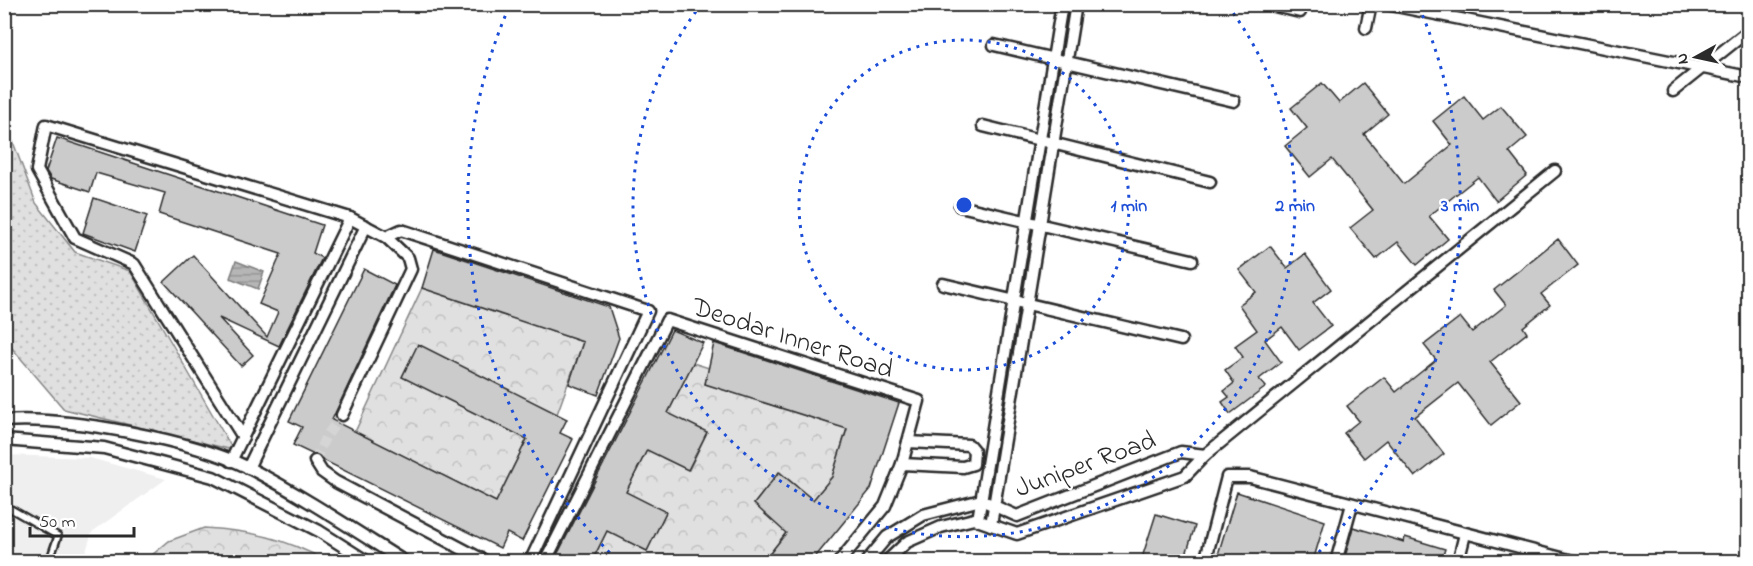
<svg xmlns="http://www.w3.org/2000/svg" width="1753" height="566" viewBox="0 0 1753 566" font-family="'Indie Flower',sans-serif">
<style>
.built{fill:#efefef}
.forest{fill:url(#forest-crowns);stroke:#868686;stroke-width:1.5}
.garden{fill:url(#garden-dots);stroke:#868686;stroke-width:1.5}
.water{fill:url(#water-rules);stroke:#7e7e7e;stroke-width:1.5}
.building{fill:#cbcbcb;stroke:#2b2b2b;stroke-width:1.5}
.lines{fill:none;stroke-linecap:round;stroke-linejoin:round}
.street-tunnel{stroke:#d5d5d5;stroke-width:10;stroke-dasharray:10 5;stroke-linecap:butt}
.lane-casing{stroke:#2b2b2b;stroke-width:10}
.street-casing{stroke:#2b2b2b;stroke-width:15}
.lane{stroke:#fff;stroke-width:5}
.street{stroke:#fff;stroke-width:10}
.ring{fill:none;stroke:#1d4ed8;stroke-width:3;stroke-dasharray:3 6}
.labels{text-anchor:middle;stroke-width:4.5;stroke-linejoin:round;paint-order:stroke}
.street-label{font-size:27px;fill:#2b2b2b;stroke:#fff}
.centre{fill:#1d4ed8;stroke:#fff;stroke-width:3}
.ring-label{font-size:18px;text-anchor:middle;font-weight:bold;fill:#1d4ed8;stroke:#fff;stroke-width:4.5;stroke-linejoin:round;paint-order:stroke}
</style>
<defs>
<pattern id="forest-crowns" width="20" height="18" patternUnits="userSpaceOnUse" patternTransform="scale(1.5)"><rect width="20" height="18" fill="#e0e0e0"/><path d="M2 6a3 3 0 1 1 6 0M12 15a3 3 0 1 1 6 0" fill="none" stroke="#c0c0c0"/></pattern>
<pattern id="garden-dots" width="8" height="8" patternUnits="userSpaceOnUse" patternTransform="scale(1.5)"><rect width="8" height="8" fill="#e0e0e0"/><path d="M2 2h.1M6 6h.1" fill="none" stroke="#c0c0c0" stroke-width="1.8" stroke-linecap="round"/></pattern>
<pattern id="water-rules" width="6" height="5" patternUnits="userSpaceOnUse" patternTransform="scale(1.5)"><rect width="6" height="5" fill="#b6b6b6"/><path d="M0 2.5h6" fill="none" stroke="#949494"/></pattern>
</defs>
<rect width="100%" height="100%" fill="#fff"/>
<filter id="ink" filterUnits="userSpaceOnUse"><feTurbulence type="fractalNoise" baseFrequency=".0167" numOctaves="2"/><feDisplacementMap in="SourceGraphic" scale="12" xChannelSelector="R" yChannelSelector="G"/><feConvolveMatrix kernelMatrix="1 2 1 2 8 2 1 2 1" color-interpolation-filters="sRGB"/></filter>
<g filter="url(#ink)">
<polygon class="built" points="5,455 90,458 166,479 92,532 83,561 5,562"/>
<g class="forest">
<polygon points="422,288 583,342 557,414 418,345 402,377 527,439 496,502 355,432"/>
<polygon points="693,363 709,368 705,384 831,424 851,415 832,477 813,500 780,472 754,504 796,520 764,561 592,562 615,514 631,522 623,539 647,551 666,512 623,498 652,440 663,458 689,470 707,432 682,420 675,434 661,427"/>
<path d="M204,528C253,531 284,538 327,561H145L169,541Z"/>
</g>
<polygon class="garden" points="4,118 36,203 75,252 130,271 233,450 64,409 5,340"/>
<polygon class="water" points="236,261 264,272 258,289 230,278"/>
<g class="building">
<polygon points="1322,83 1339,103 1363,83 1388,114 1364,134 1404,184 1452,145 1433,121 1464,96 1483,120 1501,106 1527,137 1509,152 1527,175 1496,201 1478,177 1429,216 1448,239 1417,265 1398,242 1376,259 1350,228 1373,210 1332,159 1310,177 1285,146 1307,128 1291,108"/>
<polygon points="57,138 322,225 313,253 322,258 279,346 219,318 253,355 241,366 164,282 193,255 267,337 278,312 259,304 281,254 159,214 165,193 96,173 90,192 51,179 46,171"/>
<polygon points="94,198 147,216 135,252 83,233"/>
<polygon points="1558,239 1578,265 1541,294 1550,305 1523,327 1527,333 1490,362 1521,401 1491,425 1458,383 1415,417 1444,454 1415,477 1386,440 1364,458 1344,433 1359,421 1347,406 1384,377 1396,392 1436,360 1424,345 1460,317 1472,332 1506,305 1494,290"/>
<polygon points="1270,246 1287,268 1305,254 1331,289 1313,303 1331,326 1299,350 1282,327 1265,340 1281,362 1259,379 1266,387 1230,414 1222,402 1229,397 1224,391 1234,383 1225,370 1243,357 1235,346 1257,330 1239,305 1256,292 1239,270"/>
<polygon points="434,249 609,307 619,338 598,395 569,384 583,342 422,288"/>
<polygon points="364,269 395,285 332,420 496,502 527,439 402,377 418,344 567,419 560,433 573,439 522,541 507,533 500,548 323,460 318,454 312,454 293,445 302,427 289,421"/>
<polygon points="672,330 703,343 668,413 707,432 688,470 647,450 626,492 666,512 647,551 607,531 592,561 554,561"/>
<polygon points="714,343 899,403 871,489 812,561 764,561 786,533 754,504 779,472 813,500 832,477 847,429 705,384"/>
<polygon points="1237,492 1325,521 1313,561 1216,561"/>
<polygon points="1156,514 1195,526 1184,561 1141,561"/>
<polygon points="1353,527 1404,542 1405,537 1445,549 1441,561 1344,561"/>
</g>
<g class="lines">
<polyline class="street-tunnel" points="315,461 325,438 342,415"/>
<g class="lane-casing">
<polyline id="lane" points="4,505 58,536 49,562"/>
</g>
<g class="street-casing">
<g id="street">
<polyline points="1266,4 1300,12 1301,4"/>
<polyline points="1386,4 1748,77"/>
<polyline points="1366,28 1371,4"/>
<polyline points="994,45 1234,101"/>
<polyline points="1673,91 1748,31"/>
<polyline points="983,126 1210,182"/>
<polyline points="960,206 1192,260"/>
<polyline points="943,284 1181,340"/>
<polyline points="342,415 411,269 408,258 386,237"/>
<path d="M4,421C67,416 193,440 249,468C303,496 354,530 405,562"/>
<polyline points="243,437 134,264 75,238 37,170 46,125 350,218 386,237 401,230 648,311 530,562"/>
<polyline points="4,440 104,448 213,477 319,531 368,562"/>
<polyline points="231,461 350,218"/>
<polyline points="315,461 322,472 336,482 487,562"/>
<polyline points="902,464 963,467 973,464 974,451 969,445 908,442"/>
<polyline points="248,468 366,226"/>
<polyline points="978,520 1062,4"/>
<polyline points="991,525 1076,4"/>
<polyline points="545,562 667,320 919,401 902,464 885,506 839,562"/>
<polyline points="866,562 887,537 923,515 981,500 1017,516 1181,452 1205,455"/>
<polyline points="886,562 907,542 941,527 974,519 1017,534 1185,476 1205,455 1555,171"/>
<polyline points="1205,562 1227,477 1250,477 1577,562"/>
<polyline points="1336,562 1352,504"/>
<polyline points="1458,562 1465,534"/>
</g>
</g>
<use href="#lane" class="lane"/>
<use href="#street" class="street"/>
</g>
</g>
<g class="ring">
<circle cx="964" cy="205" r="165"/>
<path d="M1228 6A331 331 0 1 1 700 6"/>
<path d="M616 559A496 496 0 0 1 509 7M1419 7A496 496 0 0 1 1312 559"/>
</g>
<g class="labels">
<g class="street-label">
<text transform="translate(793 337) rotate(18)" y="9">Deodar Inner Road</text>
<text transform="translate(1085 463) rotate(-20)" y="9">Juniper Road</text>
</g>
</g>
<circle cx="964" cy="205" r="9" class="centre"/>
<g class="ring-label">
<text x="1129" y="211">1 min</text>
<text x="1295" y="211">2 min</text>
<text x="1460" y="211">3 min</text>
</g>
<rect width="1753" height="566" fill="none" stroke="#fff" stroke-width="24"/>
<rect x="12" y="12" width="1729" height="542" fill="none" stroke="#2b2b2b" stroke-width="2" filter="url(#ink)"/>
<g transform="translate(1696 57) rotate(262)" stroke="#ffffff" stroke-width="4.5" paint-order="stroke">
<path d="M0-4.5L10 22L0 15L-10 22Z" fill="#2b2b2b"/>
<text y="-9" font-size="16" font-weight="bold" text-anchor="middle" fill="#2b2b2b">N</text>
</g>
<path d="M30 527v9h104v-9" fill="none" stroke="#2b2b2b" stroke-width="3"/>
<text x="39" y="527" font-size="18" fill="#2b2b2b" stroke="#ffffff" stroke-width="4.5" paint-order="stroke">50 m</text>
</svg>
